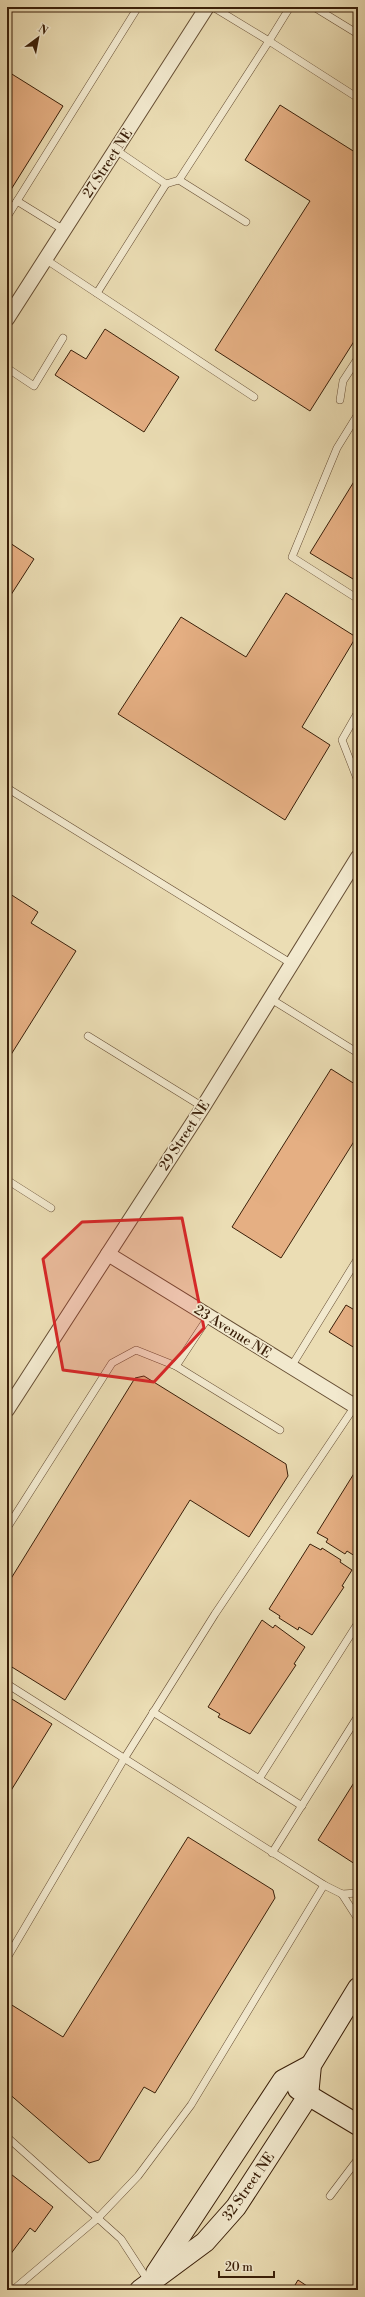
<svg xmlns="http://www.w3.org/2000/svg" width="365" height="2297" viewBox="0 0 365 2297" font-family="'Libre Bodoni',serif">
<style>
.building{fill:#e5af83;stroke:#3a1f09}
.lines{fill:none;stroke-linecap:round;stroke-linejoin:round}
.lane-casing{stroke:#664e34;stroke-width:8}
.street-casing{stroke:#664e34;stroke-width:16}
.secondary-casing{stroke:#3a1f09;stroke-width:22}
.lane{stroke:#f2e9ce;stroke-width:7}
.street{stroke:#f2e9ce;stroke-width:14}
.secondary{stroke:#f2e9ce;stroke-width:20}
.marked{fill:#d62828;fill-opacity:0.2;stroke:#d62828;stroke-width:3;stroke-linejoin:round}
.labels{text-anchor:middle;stroke-width:3.5;stroke-linejoin:round;paint-order:stroke}
.street-label{font-size:14px;fill:#3a1f09;stroke:#f2e9ce}
</style>
<rect width="100%" height="100%" fill="#ebddb4"/>
<filter id="stains"><feTurbulence type="fractalNoise" baseFrequency=".005" numOctaves="4"/><feColorMatrix values="0 0 0 0 .2 0 0 0 0 .09 0 0 0 0 .02 0 0 0 .5 -.17"/></filter>
<radialGradient id="worn" r=".72"><stop offset=".6" stop-color="#630" stop-opacity="0"/><stop offset="1" stop-color="#630" stop-opacity=".3"/></radialGradient>
<g class="building">
<polygon points="7,71 63,106 7,196"/>
<polygon points="280,105 358,154 358,335 310,411 215,350 310,201 245,160"/>
<polygon points="105,329 179,377 144,432 55,375 71,350 86,359"/>
<polygon points="358,475 358,582 310,553"/>
<polygon points="7,541 34,559 7,601"/>
<polygon points="286,593 356,637 302,727 330,745 285,820 118,714 181,617 246,657"/>
<polygon points="7,892 38,912 31,923 76,951 7,1061"/>
<polygon points="331,1069 358,1086 358,1135 281,1258 232,1227"/>
<polygon points="346,1305 358,1312 358,1350 329,1332"/>
<polygon points="144,1376 286,1464 288,1476 249,1537 190,1500 65,1700 7,1664 7,1585 135,1378"/>
<polygon points="358,1467 358,1558 347,1551 345,1554 326,1542 328,1539 317,1533"/>
<polygon points="310,1544 321,1550 322,1548 341,1560 340,1562 352,1570 342,1586 344,1587 312,1635 299,1627 298,1630 279,1618 280,1616 269,1609"/>
<polygon points="262,1620 273,1628 275,1625 305,1647 294,1664 296,1665 250,1734 218,1717 220,1714 208,1707"/>
<polygon points="7,1696 52,1724 7,1797"/>
<polygon points="355,1781 358,1783 358,1866 318,1840"/>
<polygon points="188,1837 273,1890 275,1898 155,2093 144,2087 99,2160 89,2163 7,2092 7,2002 63,2037"/>
<polygon points="7,2171 53,2207 35,2232 30,2228 7,2259"/>
<polygon points="298,2280 313,2290 292,2290"/>
</g>
<g class="lines">
<g class="lane-casing">
<g id="lane">
<polyline points="290,7 269,41 358,98"/>
<polyline points="314,7 358,34"/>
<polyline points="179,180 246,222"/>
<polyline points="166,184 179,180 269,41 213,7"/>
<polyline points="17,201 64,230"/>
<polyline points="7,217 138,7"/>
<polyline points="45,259 254,397"/>
<polyline points="97,293 166,184 116,150"/>
<polyline points="7,368 34,386 63,338"/>
<polyline points="340,400 343,381 358,358"/>
<polyline points="358,414 337,448 292,557 358,599"/>
<polyline points="358,712 342,740 358,781"/>
<polyline points="7,788 292,964"/>
<polyline points="271,999 358,1053"/>
<polyline points="88,1036 203,1107"/>
<polyline points="7,1180 51,1208"/>
<polyline points="176,1366 280,1430"/>
<polyline points="291,1367 358,1258"/>
<polyline points="7,1528 112,1363 136,1350 176,1366 209,1316"/>
<polyline points="7,1684 324,1885 342,1894 358,1893"/>
<polyline points="153,1712 302,1806"/>
<polyline points="259,1779 358,1623"/>
<polyline points="272,1853 358,1716"/>
<polyline points="342,1894 358,1919"/>
<polyline points="7,1958 124,1759 215,1614 355,1406"/>
<polyline points="7,2137 121,2239 149,2282"/>
<polyline points="330,2196 358,2159"/>
<polyline points="13,2290 98,2218 138,2176 191,2105 324,1885"/>
</g>
</g>
<g class="street-casing">
<g id="street">
<polyline points="7,319 207,7"/>
<polyline points="108,1254 358,1408"/>
<polyline points="7,1410 203,1107 358,857"/>
</g>
</g>
<g class="secondary-casing">
<g id="secondary">
<polyline points="298,2089 358,2125"/>
<polyline points="156,2273 283,2080 311,2065"/>
<polyline points="140,2290 205,2242 236,2207 308,2096 311,2065 358,1988"/>
</g>
</g>
<use href="#lane" class="lane"/>
<use href="#street" class="street"/>
<use href="#secondary" class="secondary"/>
</g>
<path class="marked" d="M182,1218L204,1328L154,1382L63,1370L43,1259L82,1222Z"/>
<g class="labels">
<g class="street-label">
<text transform="translate(107 163) rotate(-57)" y="5">27 Street NE</text>
<text transform="translate(184 1135) rotate(-57)" y="5">29 Street NE</text>
<text transform="translate(233 1331) rotate(32)" y="5">23 Avenue NE</text>
<text transform="translate(248 2186) rotate(-55)" y="5">32 Street NE</text>
</g>
</g>
<rect width="365" height="2297" fill="none" stroke="#ebddb4" stroke-width="24"/>
<rect x="8" y="8" width="349" height="2281" fill="none" stroke="#3a1f09" stroke-width="2"/>
<rect x="12" y="12" width="341" height="2273" fill="none" stroke="#3a1f09"/>
<g transform="translate(38 38) rotate(32)" stroke="#f2e9ce" stroke-width="3" paint-order="stroke">
<path d="M0-3L7 15L0 10L-7 15Z" fill="#3a1f09"/>
<text y="-6" font-size="11" font-weight="bold" text-anchor="middle" fill="#3a1f09">N</text>
</g>
<path d="M219 2271v6h55v-6" fill="none" stroke="#3a1f09" stroke-width="2"/>
<text x="225" y="2271" font-size="12" fill="#3a1f09" stroke="#f2e9ce" stroke-width="3" paint-order="stroke">20 m</text>
<rect width="100%" height="100%" filter="url(#stains)"/>
<rect width="100%" height="100%" fill="url(#worn)"/>
</svg>
